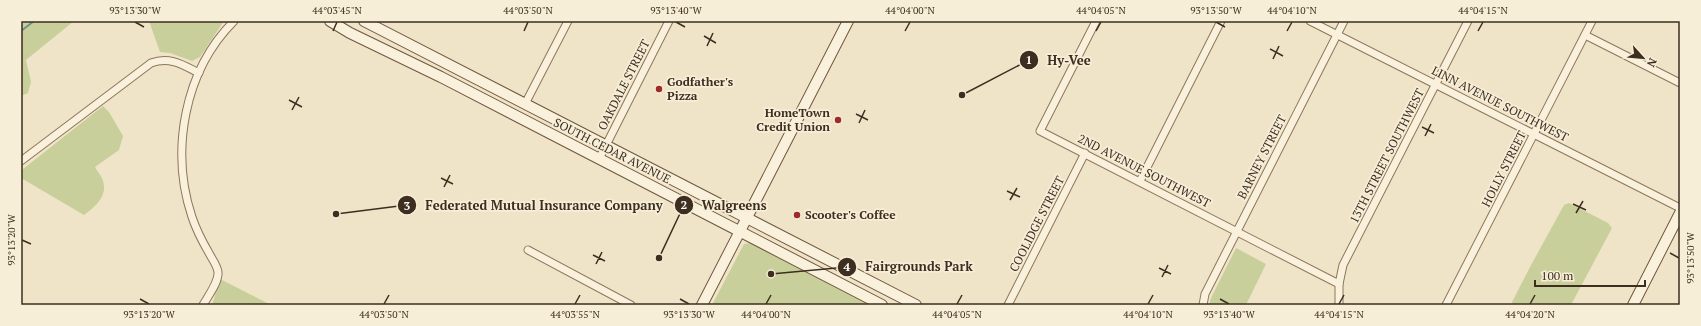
<svg xmlns="http://www.w3.org/2000/svg" width="1701" height="326" viewBox="0 0 1701 326" font-family="'PT Serif',serif">
<style>
.green{fill:#c9cf9b}
.lines{fill:none;stroke-linecap:round;stroke-linejoin:round}
.stream{stroke:#6f938a;stroke-width:2}
.street-casing{stroke:#8d765c;stroke-width:9}
.secondary-casing{stroke:#6f573f;stroke-width:12}
.street{stroke:#faf1dc;stroke-width:7}
.secondary{stroke:#faf1dc;stroke-width:10}
.ticks{fill:none;stroke:#3d2e20;stroke-width:1.5}
.poi-dot{fill:#9e2a2b;stroke:#f7eed8;stroke-width:1.5}
.labels{text-anchor:middle;stroke-width:3.5;stroke-linejoin:round;paint-order:stroke}
.poi-label{font-size:12px;font-weight:bold;fill:#3d2e20;stroke:#f7eed8;text-anchor:start}
.street-label{font-size:12px;fill:#3d2e20;stroke:#f7eed8}
.leader{fill:none;stroke:#3d2e20;stroke-width:1.5}
.callout-dot{fill:#3d2e20;stroke:#f7eed8;stroke-width:1.5}
.mark-label{font-size:12px;text-anchor:middle;font-weight:bold;fill:#fff}
.callout-label{font-size:13px;text-anchor:middle;font-weight:bold;fill:#3d2e20;stroke:#f7eed8;stroke-width:3.5;stroke-linejoin:round;paint-order:stroke}
.neatline{fill:none;stroke:#3d2e20;stroke-width:1.5}
.ticks-label{font-size:10px;text-anchor:middle;fill:#3d2e20}
</style>
<rect width="100%" height="100%" fill="#f0e4c8"/>
<g class="green">
<polygon points="21,21 74,21 26,60 31,82 28,93 21,96"/>
<polygon points="149,21 224,21 200,57 192,61 170,53 160,52"/>
<path d="M103,106L109,112L123,136L119,150L95,167C97,171 102,176 103,181C108,196 95,207 84,215L21,178V172L23,169Z"/>
<polygon points="1569,203 1608,223 1612,228 1571,305 1513,305 1512,302 1530,267 1564,205"/>
<polygon points="751,243 875,305 712,305 744,244"/>
<polygon points="1236,248 1266,264 1246,305 1209,305 1211,298"/>
<polygon points="220,279 271,305 212,305"/>
</g>
<g class="lines">
<polyline class="stream" points="21,31 34,21"/>
<g class="street-casing">
<g id="street">
<polyline points="1096,21 1040,131 1339,284"/>
<polyline points="1310,21 1680,208"/>
<polyline points="1585,35 1680,83"/>
<polyline points="525,104 568,21"/>
<polyline points="599,159 669,21"/>
<path d="M21,161L151,63C170,56 183,65 199,73"/>
<polyline points="1140,181 1221,21"/>
<polyline points="528,250 631,305"/>
<path d="M203,305C208,296 219,282 218,272C217,265 212,259 209,253C202,241 196,229 192,217C170,151 184,71 234,21"/>
<polyline points="1008,305 1085,153"/>
<polyline points="1203,305 1205,294 1344,21"/>
<polyline points="1339,305 1339,284 1343,265 1468,21"/>
<polyline points="1446,305 1592,21"/>
</g>
</g>
<g class="secondary-casing">
<g id="secondary">
<polyline points="330,21 350,33 441,77 882,305"/>
<polyline points="364,21 916,305"/>
<polyline points="702,305 848,21"/>
<polyline points="1633,305 1680,213"/>
</g>
</g>
<use href="#street" class="street"/>
<use href="#secondary" class="secondary"/>
</g>
<path class="ticks" d="M135,22L144,27M676,22L685,27M1216,22L1225,27M333,31L337,22M524,31L528,22M905,31L910,22M1096,31L1101,22M1287,31L1292,22M1478,31L1483,22M704,36L716,43M707,46L713,33M1270,49L1283,56M1273,59L1279,46M289,100L302,107M292,110L299,97M856,114L868,120M859,123L865,110M1422,127L1434,133M1425,136L1431,124M441,178L453,184M444,187L450,175M1007,191L1020,197M1010,200L1017,188M1573,204L1586,210M1576,213L1583,201M22,240L31,244M1670,253L1679,258M593,255L605,261M596,264L602,252M1159,268L1171,274M1162,277L1168,265M140,299L149,304M680,299L689,304M1220,299L1229,304M384,304L389,295M575,304L580,295M766,304L771,295M957,304L962,295M1148,304L1153,295M1339,304L1344,295M1530,304L1535,295"/>
<g class="poi-dot">
<circle cx="659" cy="89" r="4"/>
<circle cx="838" cy="120" r="4"/>
<circle cx="797" cy="215" r="4"/>
</g>
<g class="labels">
<g class="poi-label">
<text x="667" y="86">Godfather's<tspan x="667" dy="14">Pizza</tspan></text>
<text x="830" y="117" text-anchor="end">HomeTown<tspan x="830" dy="14">Credit Union</tspan></text>
<text x="805" y="219">Scooter's Coffee</text>
</g>
<g class="street-label">
<text transform="translate(624 85) rotate(-63)" y="4">OAKDALE STREET</text>
<text transform="translate(1500 104) rotate(27)" y="4">LINN AVENUE SOUTHWEST</text>
<text transform="translate(612 151) rotate(27)" y="4">SOUTH CEDAR AVENUE</text>
<text transform="translate(1387 156) rotate(-63)" y="4">13TH STREET SOUTHWEST</text>
<text transform="translate(1262 157) rotate(-63)" y="4">BARNEY STREET</text>
<text transform="translate(1504 169) rotate(-63)" y="4">HOLLY STREET</text>
<text transform="translate(1144 171) rotate(27)" y="4">2ND AVENUE SOUTHWEST</text>
<text transform="translate(1037 224) rotate(-63)" y="4">COOLIDGE STREET</text>
</g>
</g>
<path class="leader" d="M962 95L1029 60M659 258L684 205M336 214L407 205M771 274L847 267"/>
<g class="callout-dot">
<circle cx="962" cy="95" r="4"/>
<circle cx="659" cy="258" r="4"/>
<circle cx="336" cy="214" r="4"/>
<circle cx="771" cy="274" r="4"/>
<circle cx="1029" cy="60" r="10"/>
<circle cx="684" cy="205" r="10"/>
<circle cx="407" cy="205" r="10"/>
<circle cx="847" cy="267" r="10"/>
</g>
<g class="mark-label">
<text x="1029" y="64">1</text>
<text x="684" y="209">2</text>
<text x="407" y="210">3</text>
<text x="847" y="271">4</text>
</g>
<g class="callout-label">
<text x="1069" y="65">Hy-Vee</text>
<text x="734" y="210">Walgreens</text>
<text x="544" y="210">Federated Mutual Insurance Company</text>
<text x="919" y="271">Fairgrounds Park</text>
</g>
<rect width="1701" height="326" fill="none" stroke="#f7eed8" stroke-width="44"/>
<g transform="translate(1643 58) rotate(117)" stroke="#f7eed8" stroke-width="3" paint-order="stroke">
<path d="M0-3L7 15L0 10L-7 15Z" fill="#3d2e20"/>
<text y="-6" font-size="11" font-weight="bold" text-anchor="middle" fill="#3d2e20">N</text>
</g>
<path d="M1535 280v6h110v-6" fill="none" stroke="#3d2e20" stroke-width="2"/>
<text x="1541" y="280" font-size="12" fill="#3d2e20" stroke="#f7eed8" stroke-width="3" paint-order="stroke">100 m</text>
<rect x="22" y="22" width="1657" height="282" class="neatline"/>
<g class="ticks-label">
<text x="135" y="14">93°13'30"W</text>
<text x="337" y="14">44°03'45"N</text>
<text x="528" y="14">44°03'50"N</text>
<text x="676" y="14">93°13'40"W</text>
<text x="910" y="14">44°04'00"N</text>
<text x="1101" y="14">44°04'05"N</text>
<text x="1216" y="14">93°13'50"W</text>
<text x="1292" y="14">44°04'10"N</text>
<text x="1483" y="14">44°04'15"N</text>
<text transform="translate(11 240) rotate(-90)" y="4">93°13'20"W</text>
<text transform="translate(1690 258) rotate(-90)" y="4">93°13'50"W</text>
<text x="149" y="318">93°13'20"W</text>
<text x="384" y="318">44°03'50"N</text>
<text x="575" y="318">44°03'55"N</text>
<text x="689" y="318">93°13'30"W</text>
<text x="766" y="318">44°04'00"N</text>
<text x="957" y="318">44°04'05"N</text>
<text x="1148" y="318">44°04'10"N</text>
<text x="1229" y="318">93°13'40"W</text>
<text x="1339" y="318">44°04'15"N</text>
<text x="1530" y="318">44°04'20"N</text>
</g>
</svg>
